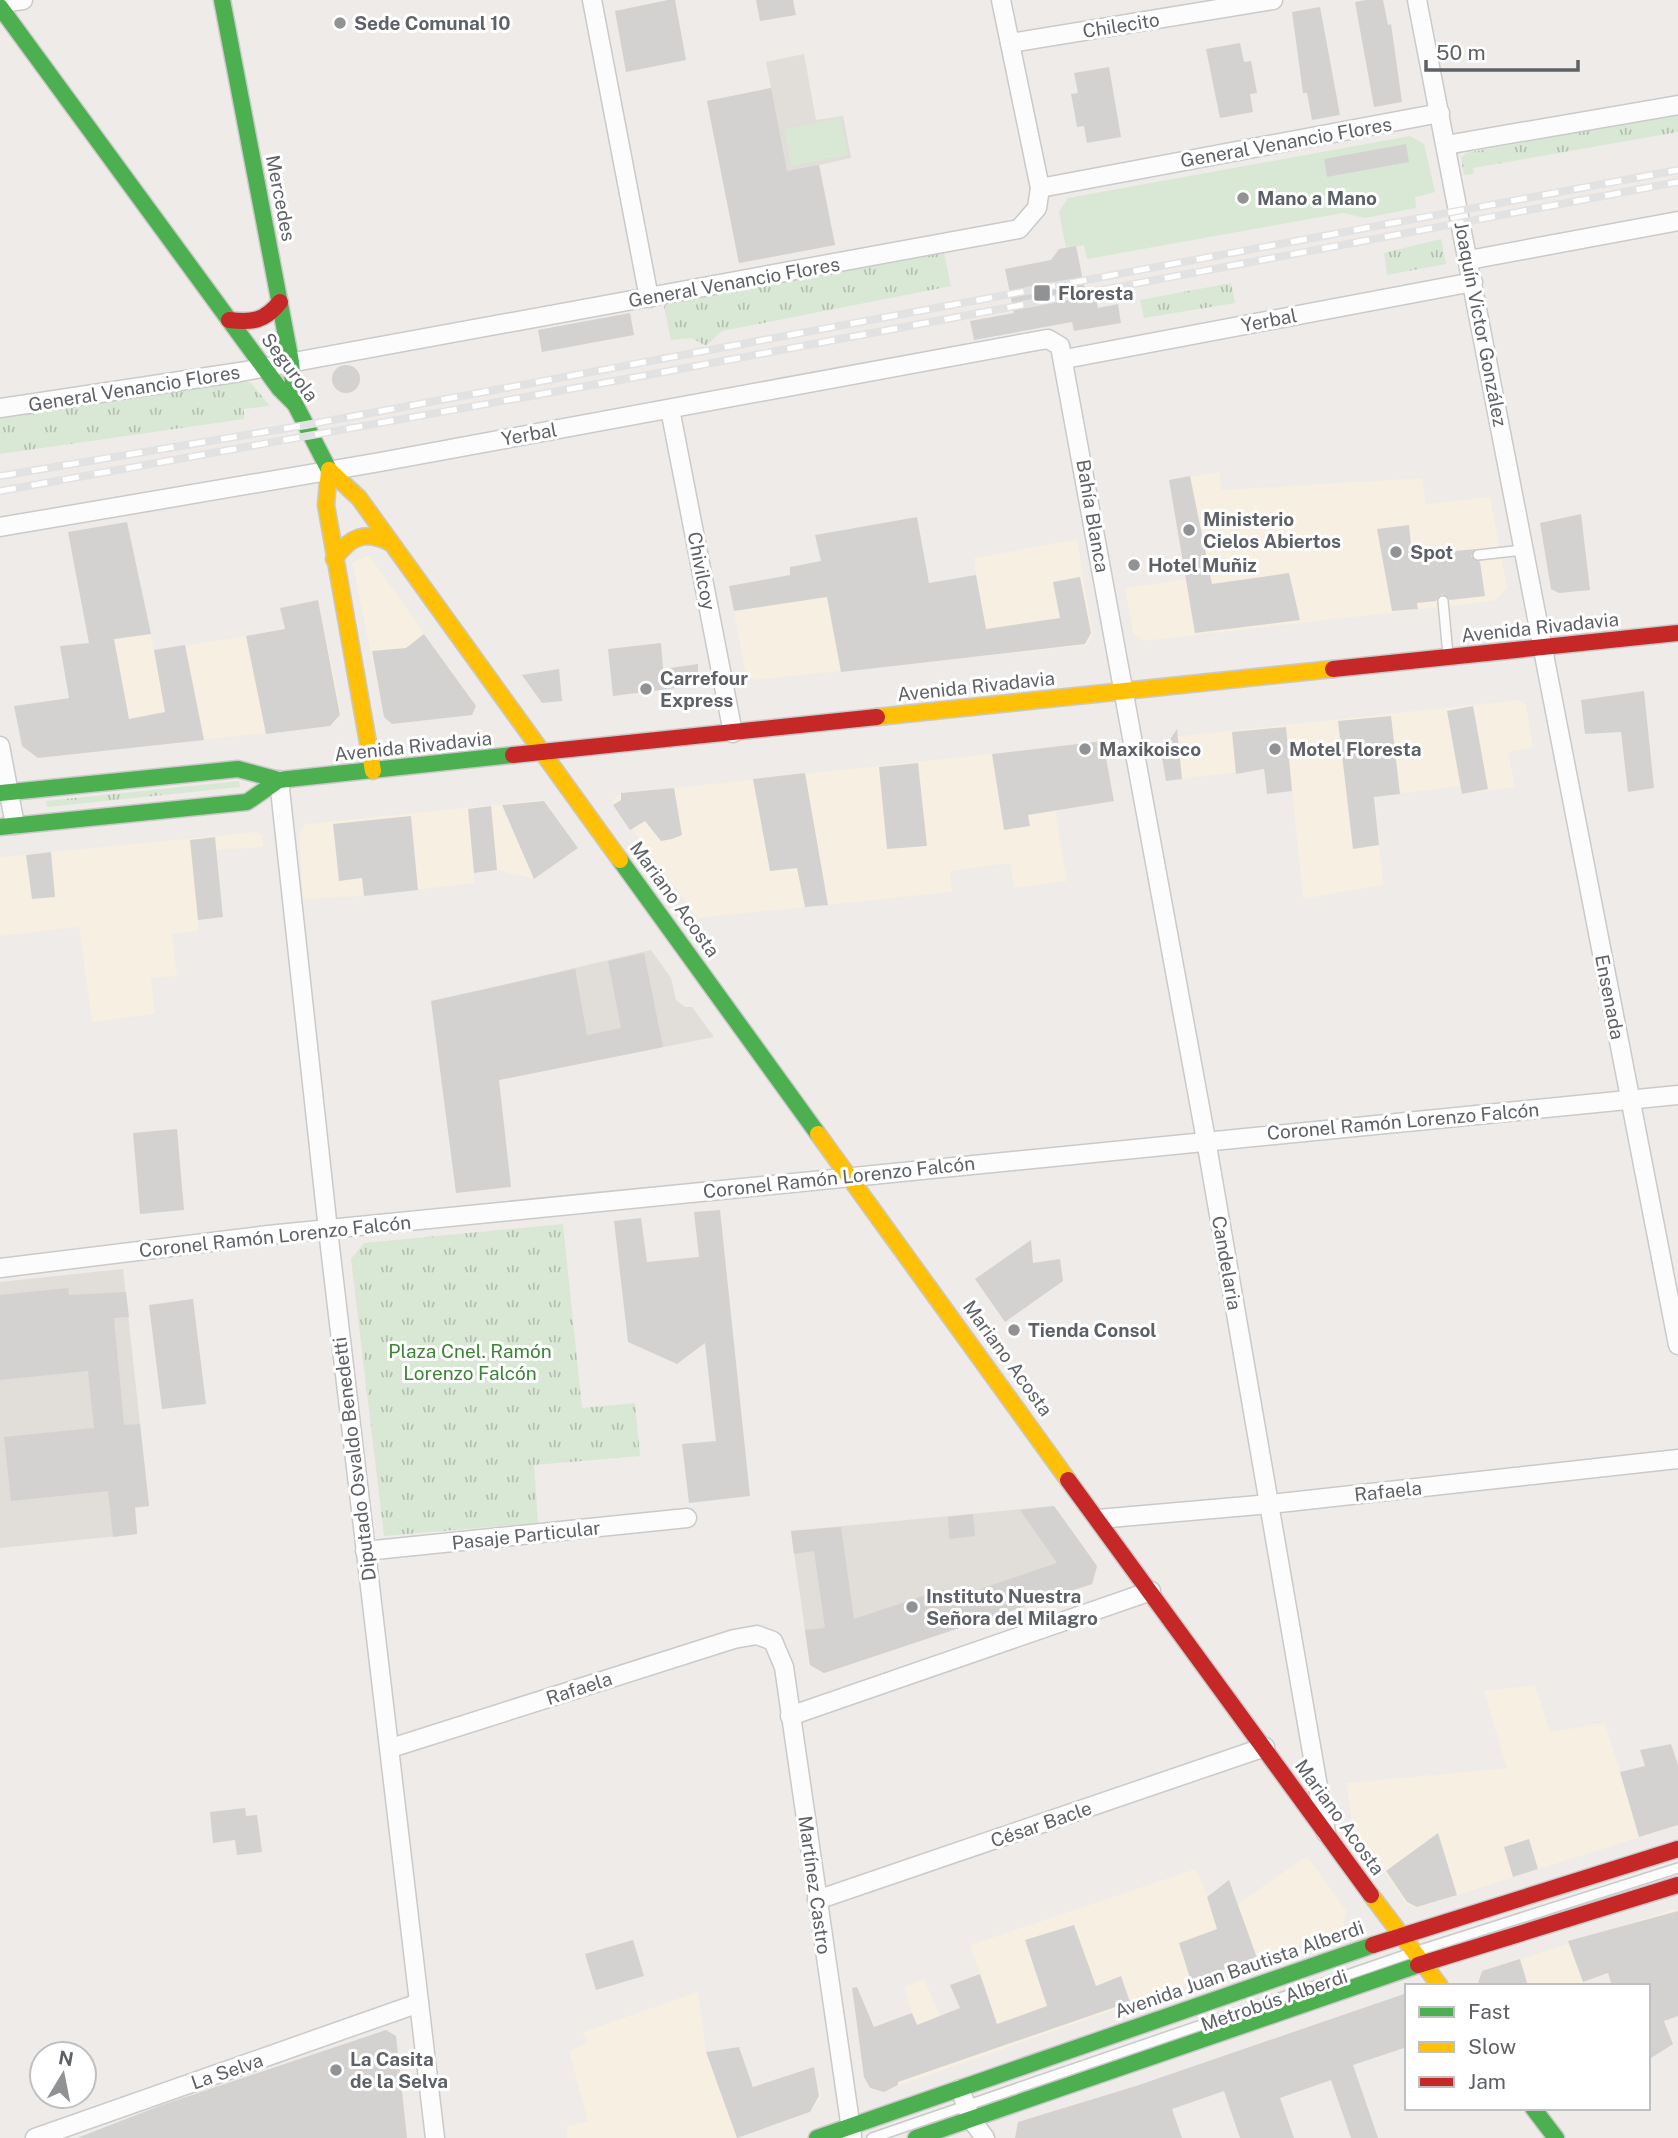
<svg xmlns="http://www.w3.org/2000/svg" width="1678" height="2138" viewBox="0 0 1678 2138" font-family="'Public Sans',sans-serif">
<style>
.commercial{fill:#f6efe2}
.education{fill:#e1ddd8}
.grass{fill:url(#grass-tufts)}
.pitch{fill:#d9e8d4}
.building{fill:#d4d2d1}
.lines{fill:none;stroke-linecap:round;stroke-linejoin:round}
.lane-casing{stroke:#cacaca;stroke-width:12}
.street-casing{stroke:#cacaca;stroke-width:21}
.fast-casing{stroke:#c9c9c9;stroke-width:19}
.slow-casing{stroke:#c9c9c9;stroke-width:19}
.jam-casing{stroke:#c9c9c9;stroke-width:19}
.lane{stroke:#fcfcfc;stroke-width:9}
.street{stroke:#fcfcfc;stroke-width:18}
.fast{stroke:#4caf50;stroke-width:16}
.slow{stroke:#ffc107;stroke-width:16}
.jam{stroke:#c62828;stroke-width:16}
.rail-casing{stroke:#e3e2e3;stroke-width:8}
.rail{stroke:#fff;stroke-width:5;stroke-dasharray:16;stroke-linecap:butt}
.poi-dot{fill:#909294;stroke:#fff;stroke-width:2.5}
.labels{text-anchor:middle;stroke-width:6;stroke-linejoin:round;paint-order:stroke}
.poi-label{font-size:19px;font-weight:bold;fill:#5e6266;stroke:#fff;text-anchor:start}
.street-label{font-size:19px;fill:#5e6266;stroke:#fff}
.park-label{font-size:19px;fill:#3c8436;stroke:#fff}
</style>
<defs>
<pattern id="grass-tufts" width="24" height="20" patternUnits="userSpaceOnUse" patternTransform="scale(1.75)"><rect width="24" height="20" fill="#d9e8d4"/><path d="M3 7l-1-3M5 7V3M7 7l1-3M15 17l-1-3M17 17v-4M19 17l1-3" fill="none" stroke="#b3bfb0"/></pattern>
</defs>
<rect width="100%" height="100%" fill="#eeebe8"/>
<g class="commercial">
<polygon points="1219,472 1222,490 1422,478 1426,504 1490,497 1507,588 1494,601 1144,641 1133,633 1125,588 1186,579 1169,480"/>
<polygon points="917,517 930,590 954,586 953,579 976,575 974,558 1077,539 1093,636 1087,645 755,680 745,671 729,586 790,575 790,567 821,561 815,535"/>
<polygon points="369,555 476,706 473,714 392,724 384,717 352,563"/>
<polygon points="318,600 341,710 338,720 330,726 38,758 22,746 14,706 69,697 89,643 151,634 154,650 246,636 285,629 280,608"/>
<polygon points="1519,700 1526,705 1533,747 1508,752 1515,787 1462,794 1460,786 1375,797 1383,885 1303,899 1292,791 1267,794 1263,769 1166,781 1161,752 1171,737"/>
<polygon points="1099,742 1104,748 1115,800 1055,810 1067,881 1014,888 1010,863 950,871 952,892 698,918 612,802 619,794"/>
<polygon points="541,800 545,801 578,848 534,879 497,870 474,873 474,883 364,896 303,899 299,833 305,824"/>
<polygon points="257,832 262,835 263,847 217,850 223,917 198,920 199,931 172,934 177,976 151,978 155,1014 92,1022 79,927 0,936 0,857"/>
<polygon points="1535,1685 1550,1732 1605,1723 1620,1772 1645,1766 1640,1750 1671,1744 1678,1765 1678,1825 1416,1908 1407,1905 1353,1827 1346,1783 1507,1768 1484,1691"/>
<polygon points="1307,1856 1346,1910 1343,1930 883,2091 870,2090 865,2078 852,1993 859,1992 875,2027 912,2013 904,1987 924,1979 940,2016 960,2008 950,1985 980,1974 970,1945 1196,1869 1207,1896 1229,1880 1238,1904"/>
<polygon points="1678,1908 1678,2016 1665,2021 1673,2044 1661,2050 1648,1986 1612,1986 1608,1974 1583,1982 1584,1986 1480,1986 1478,1982 1481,1972"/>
<polygon points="698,1992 706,2052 739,2047 754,2088 814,2067 821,2097 810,2113 736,2138 567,2138 567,2126 588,2121 569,2051 587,2043 583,2032"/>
</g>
<g class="education">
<polygon points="804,54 816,120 843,116 851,158 819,165 835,245 739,263 707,101 771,88 766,62"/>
<polygon points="651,950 671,978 676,1000 685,1007 692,1007 714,1037 499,1080 486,989"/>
<polygon points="123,1269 149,1506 135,1508 137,1534 0,1548 0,1282"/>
<polygon points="1054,1506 1097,1566 1092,1584 824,1673 810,1665 791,1531"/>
</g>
<g class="grass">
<polygon points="1678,114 1678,132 1473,168 1474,174 1464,175 1461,158 1466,153"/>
<polygon points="1441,239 1446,264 1387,275 1384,253"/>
<polygon points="944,253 951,286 722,331 706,346 692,338 671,340 664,307 666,303"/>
<polygon points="1231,283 1235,303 1144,318 1140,300"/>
<polygon points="241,380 251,383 270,406 244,409 244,419 0,454 0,417"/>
<polygon points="239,781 240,787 47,807 46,801"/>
<polygon points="563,1224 582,1408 635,1403 640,1456 534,1465 538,1523 384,1536 351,1259 364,1243"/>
</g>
<g class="pitch">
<polygon points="840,118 848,155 791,166 784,129"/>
<polygon points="1410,136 1424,144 1435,192 1415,197 1416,208 1365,218 1343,213 1087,259 1084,245 1066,248 1059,212 1068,198"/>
</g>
<g class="building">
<polygon points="668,0 675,0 686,60 626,72 615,11"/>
<polygon points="756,0 793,0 796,15 760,21"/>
<polygon points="1366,0 1383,0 1388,25 1391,24 1402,102 1374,107 1355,2"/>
<polygon points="1320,7 1340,115 1312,120 1307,93 1303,93 1292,12"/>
<polygon points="1240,43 1244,62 1251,61 1257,93 1250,94 1253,112 1220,118 1206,49"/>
<polygon points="1109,67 1121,137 1087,143 1084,126 1077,127 1074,110 1071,94 1078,93 1074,73"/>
<polygon points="771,88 787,171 819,165 835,245 739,263 707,101"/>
<polygon points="1406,144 1409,162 1327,177 1324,159"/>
<polygon points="1076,246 1087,300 1096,298 1098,308 1118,304 1121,323 1074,331 1072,322 974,340 970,321 1014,313 1005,269 1051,260 1059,249"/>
<polygon points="630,313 634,335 542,352 538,330"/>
<circle cx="346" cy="379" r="14"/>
<polygon points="1190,476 1212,584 1289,573 1300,620 1195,633 1169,480"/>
<polygon points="1581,514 1590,590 1559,593 1551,589 1540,523"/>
<polygon points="917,517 929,583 976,575 986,629 1060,618 1053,582 1080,577 1091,633 1085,644 841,672 827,597 734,611 729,586 790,575 790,567 821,561 815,535"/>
<polygon points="127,522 151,634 114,639 129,719 165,712 154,650 185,645 204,740 38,758 22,746 14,706 69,698 60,646 89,643 68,532"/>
<polygon points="1409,525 1412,555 1476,549 1471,556 1480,562 1485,596 1450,600 1442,594 1436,601 1417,603 1418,609 1392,611 1377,529"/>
<polygon points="318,600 340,715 330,726 266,734 246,636 285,629 280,608"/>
<polygon points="424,634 476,706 472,715 392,724 384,717 372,651 406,648"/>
<polygon points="661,643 663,669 698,664 698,682 692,686 613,696 608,649"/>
<polygon points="559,669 562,701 542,703 522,675"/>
<polygon points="1644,691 1654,788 1628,792 1621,732 1585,734 1581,700"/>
<polygon points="1473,706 1488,789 1462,794 1447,711"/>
<polygon points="1391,716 1400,794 1374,797 1379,845 1353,849 1338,721"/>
<polygon points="1286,727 1292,791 1267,794 1264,769 1236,774 1232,732"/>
<polygon points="1177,729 1182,779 1166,781 1161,752"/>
<polygon points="1103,741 1114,801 1028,815 1030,826 1004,830 992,754"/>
<polygon points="918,763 927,846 887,849 879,767"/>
<polygon points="805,773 828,905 805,907 797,868 770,871 753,779"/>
<polygon points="674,788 682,835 672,839 661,841 645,821 630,830 613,805 621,800 621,793"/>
<polygon points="544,801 578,848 534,879 502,805"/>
<polygon points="491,806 497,870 474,873 468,809"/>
<polygon points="411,816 418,890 364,896 362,878 339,881 333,824"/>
<polygon points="215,837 223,917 198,920 190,840"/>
<polygon points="51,852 55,897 32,899 26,855"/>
<polygon points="644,953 663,1047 499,1080 511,1187 456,1193 431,1001 575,969 587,1035 621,1028 608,961"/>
<polygon points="177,1129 184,1210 140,1214 133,1133"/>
<polygon points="720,1210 750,1496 689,1503 682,1444 716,1441 705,1343 677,1364 628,1342 614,1221 641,1218 647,1262 699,1257 694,1212"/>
<polygon points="1031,1240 1033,1263 1060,1259 1063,1281 1005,1322 975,1279"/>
<polygon points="68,1288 69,1295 126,1292 129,1317 114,1318 124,1425 140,1424 149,1506 135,1507 137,1534 113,1537 108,1491 11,1501 4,1437 94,1428 88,1371 0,1380 0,1295"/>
<polygon points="193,1299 206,1404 162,1409 149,1305"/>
<polygon points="1054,1506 1097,1566 1092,1584 824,1673 810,1665 805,1630 825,1628 814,1551 794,1554 791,1531 841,1527 854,1619 944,1589 948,1600 1057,1563 1020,1510"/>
<polygon points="973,1514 975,1536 949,1539 948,1517"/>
<polygon points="1671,1744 1678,1765 1678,1825 1639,1837 1620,1772 1645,1766 1640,1750"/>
<polygon points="245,1808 246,1816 257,1815 262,1852 237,1855 235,1840 213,1843 210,1812"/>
<polygon points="1438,1833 1457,1895 1417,1907 1407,1902 1386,1871"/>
<polygon points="1529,1839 1538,1869 1513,1877 1504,1847"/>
<polygon points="1229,1880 1257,1958 1191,1981 1179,1943 1217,1929 1207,1897"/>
<polygon points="1678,1911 1678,2016 1664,2021 1673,2044 1648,2060 1648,1986 1612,1986 1608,1973 1583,1982 1568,1941"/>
<polygon points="1074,1925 1096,1986 1121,1976 1130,2002 898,2082 898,2085 884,2092 870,2088 864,2077 852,1988 857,1987 874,2027 912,2013 917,2025 960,2008 950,1985 980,1974 997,2024 1047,2006 1025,1940"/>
<polygon points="633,1940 644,1976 596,1990 585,1954"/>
<polygon points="1520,1959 1528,1986 1477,1986 1482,1971"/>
<polygon points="1407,1993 1407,2047 1353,2065 1378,2138 1351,2138 1331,2080 1280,2098 1294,2138 1240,2138 1224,2091 1172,2109 1182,2138 1015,2138 1018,2122 1136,2086"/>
<polygon points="386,2030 396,2036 407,2138 77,2138 162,2105"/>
<polygon points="739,2047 753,2087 814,2067 819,2096 810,2112 737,2138 706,2052"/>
</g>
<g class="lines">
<g class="lane-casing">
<g id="lane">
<polyline points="1478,555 1523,550"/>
<polyline points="1443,601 1448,655"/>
<polyline points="872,2138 1414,1952 1678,1868"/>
</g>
</g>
<g class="street-casing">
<g id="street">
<polyline points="592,0 649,298"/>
<polyline points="1417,0 1678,1345"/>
<polyline points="0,3 23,0"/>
<polyline points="1010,43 1273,0"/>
<polyline points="1446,145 1678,105"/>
<polyline points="1040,188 1440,113"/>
<polyline points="1469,260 1678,221"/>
<polyline points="1065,359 1473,282"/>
<polyline points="0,408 240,372 1019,229 1037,208 1040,188 1001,0"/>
<polyline points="670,409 733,733"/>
<polyline points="0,527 380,462 1036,341 1048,339 1060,346 1206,1140 1326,1833"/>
<polyline points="0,746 15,825"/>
<polyline points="279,780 328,1230 435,2138"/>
<polyline points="0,1268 268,1235 1678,1095"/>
<polyline points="1098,1519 1270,1504 1678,1459"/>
<polyline points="365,1551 687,1518"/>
<polyline points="790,1716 1151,1591"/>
<polyline points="391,1748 734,1639 757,1635 773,1641 784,1667 852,2136"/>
<polyline points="817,1900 1265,1747"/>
<polyline points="960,2089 971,2119 985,2138"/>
<polyline points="35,2138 419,2003"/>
</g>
</g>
<g class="fast-casing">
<g id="fast">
<polyline points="222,0 291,362 295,404"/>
<polyline points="0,7 279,388 295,404 329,470"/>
<polyline points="0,793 238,769 279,780 513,755"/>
<polyline points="0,827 247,802 279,780"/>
<polyline points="620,860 818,1134"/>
<polyline points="1533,2108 1556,2138"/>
<polyline points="817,2138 1373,1945"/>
<polyline points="916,2138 1418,1965"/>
</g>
</g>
<g class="slow-casing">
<g id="slow">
<polyline points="329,470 359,498 620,860"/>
<polyline points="329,470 326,505 373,771"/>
<path d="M334,559C351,536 365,530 391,543"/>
<polyline points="877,717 1333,669"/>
<polyline points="818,1134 1068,1480"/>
<polyline points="1371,1895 1440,1986"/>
</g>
</g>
<g class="jam-casing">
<g id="jam">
<path d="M229,320C252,323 265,321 280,302"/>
<polyline points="1333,669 1678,633"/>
<polyline points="513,755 877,717"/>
<polyline points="1068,1480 1371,1895"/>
<polyline points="1373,1945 1678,1849"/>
<polyline points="1418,1965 1678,1885"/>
</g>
</g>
<use href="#lane" class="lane"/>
<use href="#street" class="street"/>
<use href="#fast" class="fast"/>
<use href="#slow" class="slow"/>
<use href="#jam" class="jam"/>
<g class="rail-casing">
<g id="rail">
<polyline points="0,476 306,425 1678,170"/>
<polyline points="0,491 648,375 1678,182"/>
</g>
</g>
<use href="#rail" class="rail"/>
</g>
<g class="poi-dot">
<circle cx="340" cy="23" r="7"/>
<circle cx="1243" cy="198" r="7"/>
<rect x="1033" y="284" width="18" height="18" rx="3.5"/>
<circle cx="1189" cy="530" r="7"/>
<circle cx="1396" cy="552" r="7"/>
<circle cx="1134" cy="565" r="7"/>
<circle cx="646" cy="689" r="7"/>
<circle cx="1085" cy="749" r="7"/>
<circle cx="1275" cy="749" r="7"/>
<circle cx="1014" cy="1330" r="7"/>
<circle cx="912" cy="1607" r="7"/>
<circle cx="336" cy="2070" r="7"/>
</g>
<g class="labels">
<g class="poi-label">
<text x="354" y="30">Sede Comunal 10</text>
<text x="1257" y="205">Mano a Mano</text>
<text x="1058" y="300">Floresta</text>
<text x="1203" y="526">Ministerio<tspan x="1203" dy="22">Cielos Abiertos</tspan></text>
<text x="1410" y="559">Spot</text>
<text x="1148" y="572">Hotel Muñiz</text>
<text x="660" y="685">Carrefour<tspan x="660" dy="22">Express</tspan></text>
<text x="1099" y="756">Maxikoisco</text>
<text x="1289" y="756">Motel Floresta</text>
<text x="1028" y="1337">Tienda Consol</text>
<text x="926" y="1603">Instituto Nuestra<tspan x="926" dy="22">Señora del Milagro</tspan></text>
<text x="350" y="2066">La Casita<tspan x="350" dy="22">de la Selva</tspan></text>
</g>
<g class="street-label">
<text transform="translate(1121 25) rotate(-9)" y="7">Chilecito</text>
<text transform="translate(1286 142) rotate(-10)" y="7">General Venancio Flores</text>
<text transform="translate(281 198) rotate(79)" y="7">Mercedes</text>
<text transform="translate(734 282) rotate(-10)" y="7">General Venancio Flores</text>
<text transform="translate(1269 320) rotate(-11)" y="7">Yerbal</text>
<text transform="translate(1481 324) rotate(79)" y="7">Joaquín Victor González</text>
<text transform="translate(290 367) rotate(53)" y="7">Segurola</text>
<text transform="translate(134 388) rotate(-9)" y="7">General Venancio Flores</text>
<text transform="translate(529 434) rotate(-10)" y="7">Yerbal</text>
<text transform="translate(1093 516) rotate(80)" y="7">Bahía Blanca</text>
<text transform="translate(702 571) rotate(79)" y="7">Chivilcoy</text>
<text transform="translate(1540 627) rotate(-6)" y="7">Avenida Rivadavia</text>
<text transform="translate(976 686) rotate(-6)" y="7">Avenida Rivadavia</text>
<text transform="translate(413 746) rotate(-6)" y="7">Avenida Rivadavia</text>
<text transform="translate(675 899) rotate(54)" y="7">Mariano Acosta</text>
<text transform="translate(1610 997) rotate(79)" y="7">Ensenada</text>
<text transform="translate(1403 1121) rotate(-5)" y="7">Coronel Ramón Lorenzo Falcón</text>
<text transform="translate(839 1177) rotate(-6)" y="7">Coronel Ramón Lorenzo Falcón</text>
<text transform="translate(275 1236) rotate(-6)" y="7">Coronel Ramón Lorenzo Falcón</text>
<text transform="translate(1227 1263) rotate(80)" y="7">Candelaria</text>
<text transform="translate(1008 1358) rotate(54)" y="7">Mariano Acosta</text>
<text transform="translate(354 1459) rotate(-97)" y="7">Diputado Osvaldo Benedetti</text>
<text transform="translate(1388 1491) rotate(-6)" y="7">Rafaela</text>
<text transform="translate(526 1535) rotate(-6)" y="7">Pasaje Particular</text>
<text transform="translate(579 1688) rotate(-18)" y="7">Rafaela</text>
<text transform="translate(1340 1817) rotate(54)" y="7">Mariano Acosta</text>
<text transform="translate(1041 1824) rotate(-19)" y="7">César Bacle</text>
<text transform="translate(815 1885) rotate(82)" y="7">Martínez Castro</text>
<text transform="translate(1239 1969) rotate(-19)" y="7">Avenida Juan Bautista Alberdi</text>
<text transform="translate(1274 2000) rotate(-19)" y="7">Metrobús Alberdi</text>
<text transform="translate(227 2071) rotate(-19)" y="7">La Selva</text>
</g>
<g class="park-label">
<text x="470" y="1358">Plaza Cnel. Ramón<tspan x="470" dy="22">Lorenzo Falcón</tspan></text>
</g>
</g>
<rect x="1405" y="1984" width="245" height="126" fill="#ffffff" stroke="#bfc0c2" stroke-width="2"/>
<rect x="1419" y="2007" width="35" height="10" fill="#4caf50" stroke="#bfc0c2" stroke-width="2"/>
<text x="1468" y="2019" font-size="21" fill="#5e6266">Fast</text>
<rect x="1419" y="2042" width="35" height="10" fill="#ffc107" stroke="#bfc0c2" stroke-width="2"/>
<text x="1468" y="2054" font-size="21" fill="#5e6266">Slow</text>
<rect x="1419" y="2077" width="35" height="10" fill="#c62828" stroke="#bfc0c2" stroke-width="2"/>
<text x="1468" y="2089" font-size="21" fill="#5e6266">Jam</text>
<g transform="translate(63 2075) rotate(10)"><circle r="33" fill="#ffffff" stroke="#bfc0c2" stroke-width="2"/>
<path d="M0-5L12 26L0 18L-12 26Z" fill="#909294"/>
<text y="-10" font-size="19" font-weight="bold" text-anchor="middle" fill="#5e6266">N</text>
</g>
<path d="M1426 60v10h152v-10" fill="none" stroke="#5e6266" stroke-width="3.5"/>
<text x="1436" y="60" font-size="21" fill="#5e6266" stroke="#ffffff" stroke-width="5" paint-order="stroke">50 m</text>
</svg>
